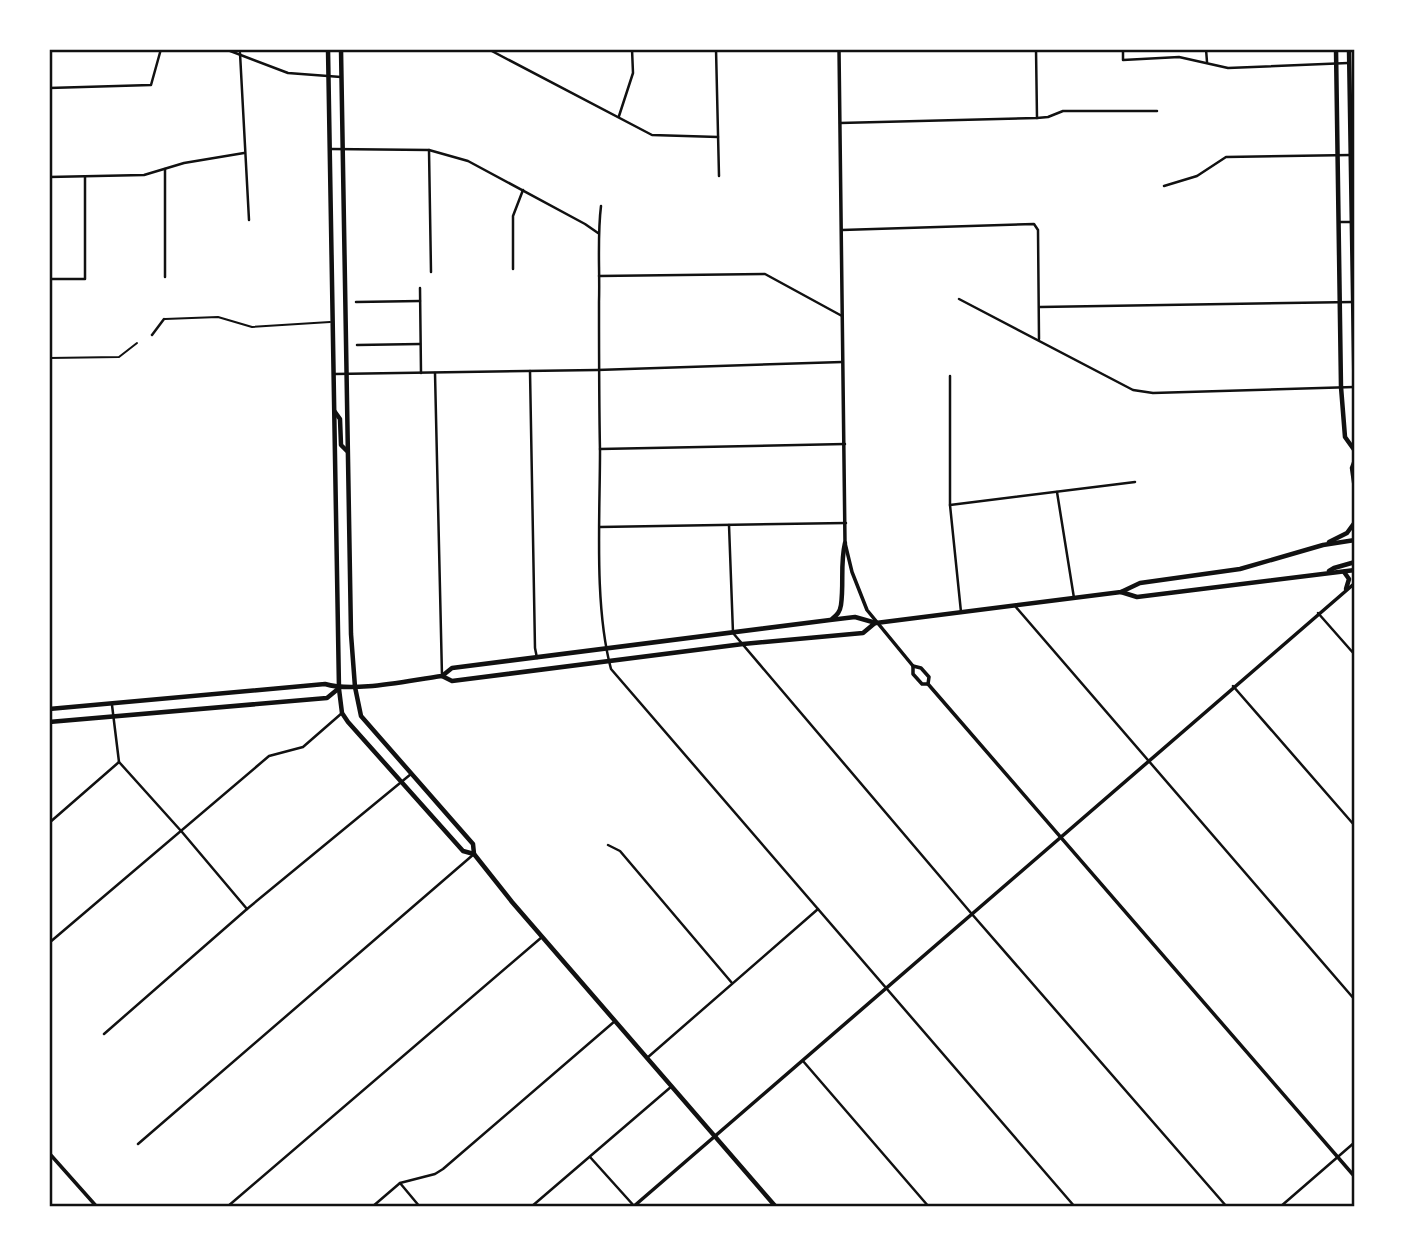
<svg xmlns="http://www.w3.org/2000/svg" width="1404" height="1256" viewBox="0 0 1404 1256" font-family="Cabin,sans-serif">
<style>
.lines{fill:none;stroke-linecap:round;stroke-linejoin:round}
.service{stroke:#111;stroke-width:2}
.minor{stroke:#111;stroke-width:2.5}
.tertiary{stroke:#111;stroke-width:3.5}
.secondary{stroke:#111;stroke-width:4.5}
.primary{stroke:#111;stroke-width:4.5}
.neatline{fill:none;stroke:#111;stroke-width:2.5}
</style>
<rect width="100%" height="100%" fill="#fff"/>
<g class="lines">
<g class="service">
<polyline points="165,319 218,317 252,327 330,322"/>
<polyline points="49,358 119,357 137,343"/>
</g>
<g class="minor">
<polyline points="225,49 288,73 341,77"/>
<polyline points="488,49 652,135 718,137"/>
<polyline points="716,49 719,176"/>
<polyline points="1036,49 1037,118"/>
<polyline points="1123,49 1123,60 1179,57 1228,68 1348,63"/>
<polyline points="1206,49 1207,62"/>
<polyline points="240,53 249,220"/>
<polyline points="49,88 151,85 161,49"/>
<polyline points="619,116 633,73 632,49"/>
<polyline points="840,123 1037,118 1048,117 1063,111 1157,111"/>
<polyline points="331,149 429,150 468,161 585,224 598,233"/>
<polyline points="429,150 431,272"/>
<polyline points="49,177 144,175 184,163 244,153"/>
<polyline points="1164,186 1197,176 1226,157 1351,155"/>
<path d="M601,206C597,238 600,270 599,302C599,352 599,401 600,451C600,518 594,605 611,669L1075,1207"/>
<polyline points="1339,222 1355,222"/>
<polyline points="842,230 1034,224 1038,230 1039,339"/>
<polyline points="513,269 513,216 523,190"/>
<polyline points="599,276 765,274 842,316"/>
<polyline points="165,277 165,169"/>
<polyline points="49,279 85,279 85,177"/>
<polyline points="420,288 421,373"/>
<polyline points="959,299 1133,390 1153,393 1354,387"/>
<polyline points="356,302 420,301"/>
<polyline points="1040,307 1353,302"/>
<polyline points="152,335 164,319"/>
<polyline points="357,345 420,344"/>
<polyline points="530,371 535,648 537,658"/>
<polyline points="435,373 442,676"/>
<polyline points="335,374 597,370 842,362"/>
<polyline points="950,376 950,505 961,612"/>
<polyline points="600,449 845,444"/>
<polyline points="1057,492 1074,598"/>
<polyline points="950,505 1135,482"/>
<polyline points="729,525 733,633 971,913 1227,1207"/>
<polyline points="600,527 846,523"/>
<polyline points="1015,606 1355,1000"/>
<polyline points="1318,613 1355,655"/>
<polyline points="1233,686 1355,826"/>
<polyline points="112,705 119,762 182,832 247,909"/>
<polyline points="49,823 119,762"/>
<polyline points="608,845 620,851 732,983"/>
<polyline points="49,943 269,756 303,747 342,713"/>
<polyline points="104,1034 247,909 411,774"/>
<polyline points="647,1058 818,909"/>
<polyline points="803,1061 929,1207"/>
<polyline points="138,1144 474,854"/>
<polyline points="590,1157 635,1207"/>
<polyline points="400,1183 420,1207"/>
<polyline points="227,1207 542,937"/>
<polyline points="372,1207 400,1183 435,1174 443,1169 615,1021"/>
<polyline points="531,1207 672,1086"/>
<polyline points="1280,1207 1355,1142"/>
</g>
<g class="tertiary">
<polyline points="839,49 845,543 852,572 867,610 913,666 913,674 922,684 928,684"/>
<polyline points="913,666 921,668 929,677 928,684 1355,1177"/>
<polyline points="49,1153 97,1207"/>
<polyline points="633,1207 1355,583"/>
</g>
<g class="secondary">
<polyline points="1336,49 1341,387 1345,437 1355,451"/>
<polyline points="1349,49 1355,416"/>
<polyline points="355,687 361,716 473,844 474,854 512,902 776,1207"/>
<polyline points="339,689 342,713 348,722 463,851 474,854"/>
</g>
<g class="primary">
<polyline points="328,49 339,689"/>
<polyline points="341,49 351,634 355,687"/>
<polyline points="335,412 340,419 341,445 347,451"/>
<polyline points="1355,460 1352,468 1355,489"/>
<polyline points="1329,542 1347,533 1355,522"/>
<polyline points="1329,571 1334,568 1355,562"/>
<polyline points="1344,572 1349,579 1346,589"/>
<polyline points="1121,592 1137,597 1355,570"/>
<path d="M832,619C837,615 840,612 841,605C844,584 840,564 845,543"/>
<polyline points="442,676 452,681 743,644 863,633 875,623"/>
<path d="M49,709L325,684C355,693 410,680 442,676L452,668L830,620L855,617L876,623L1121,592L1140,583L1240,569L1323,545L1355,540"/>
<polyline points="49,722 327,698 338,689"/>
</g>
</g>
<rect width="1404" height="1256" fill="none" stroke="#ffffff" stroke-width="102"/>
<rect x="51" y="51" width="1302" height="1154" class="neatline"/>
</svg>
